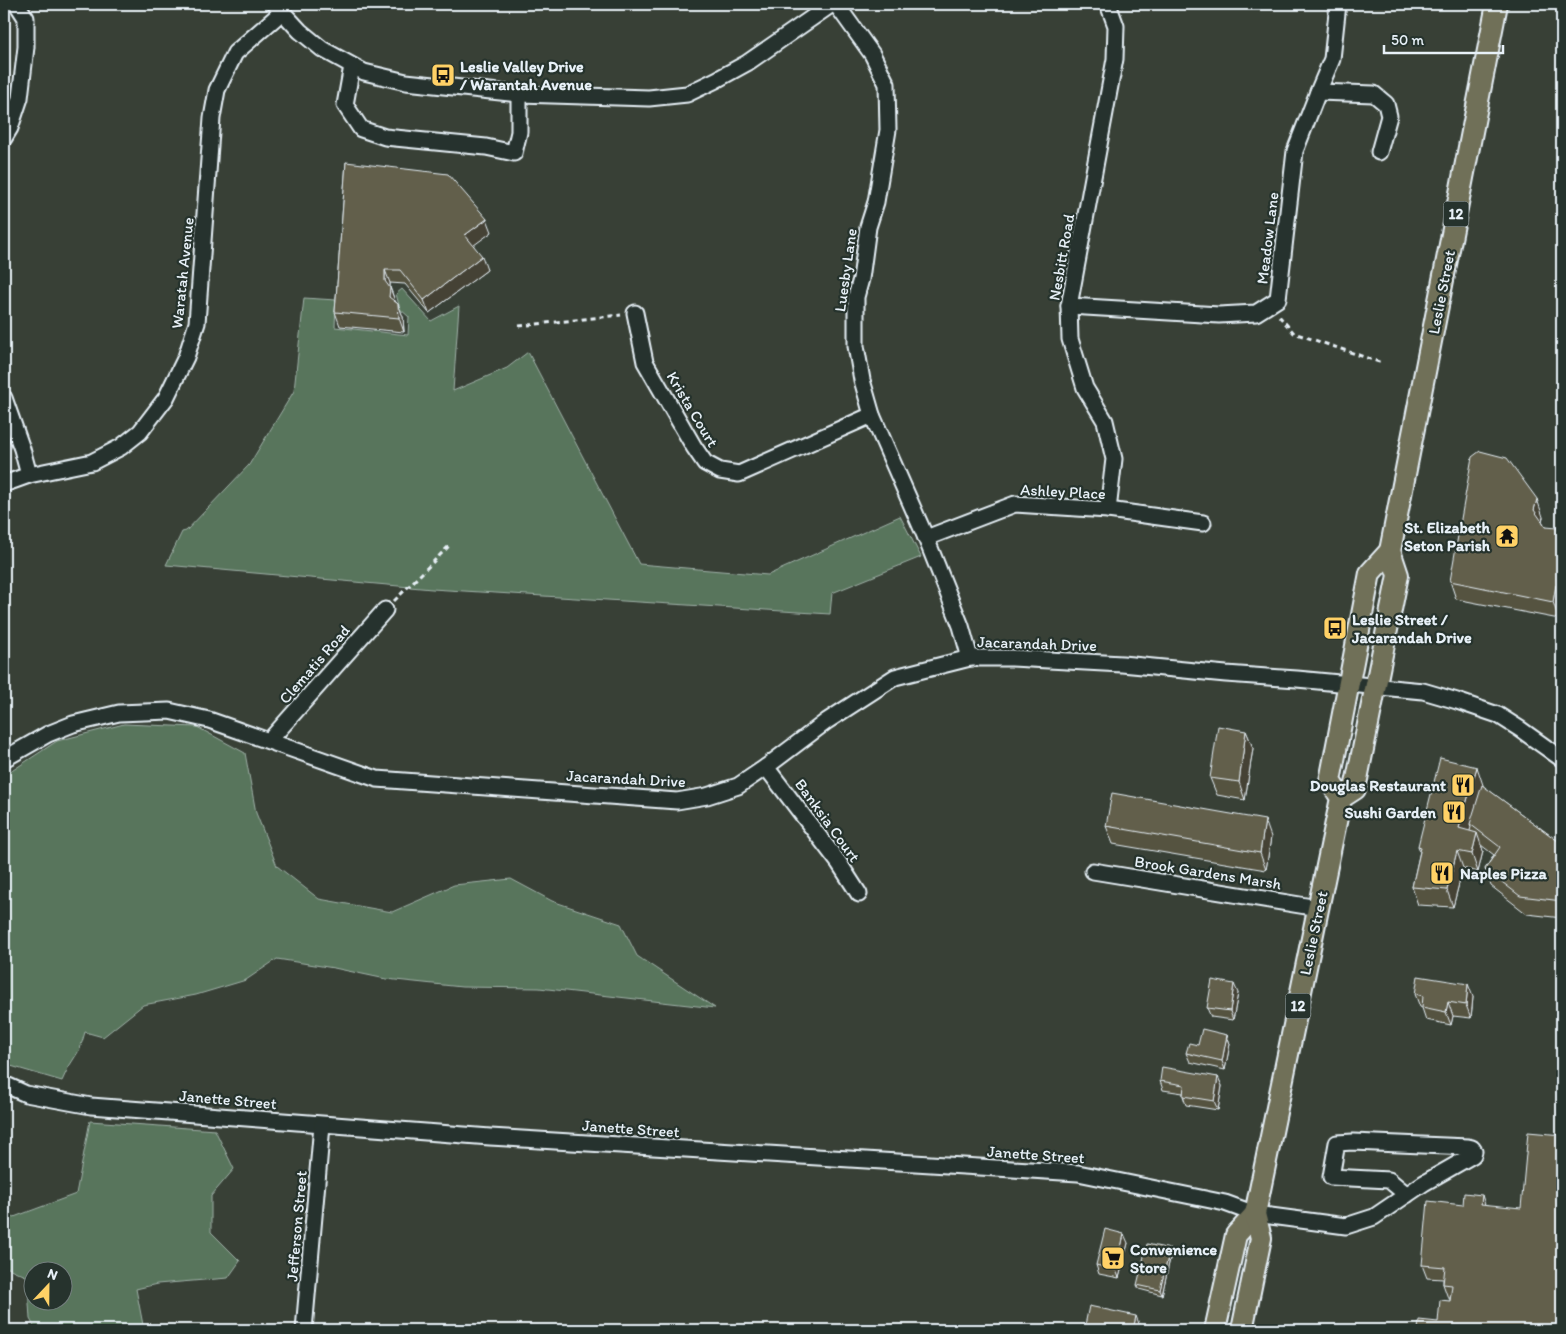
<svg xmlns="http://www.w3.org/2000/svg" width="1566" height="1334" viewBox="0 0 1566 1334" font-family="Itim,sans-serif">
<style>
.green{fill:#59745b;stroke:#a0b2aa}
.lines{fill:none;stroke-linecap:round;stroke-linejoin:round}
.minor-casing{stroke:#e8f1f8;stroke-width:19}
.major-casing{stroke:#e8f1f8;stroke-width:24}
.path{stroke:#e8f1f8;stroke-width:3;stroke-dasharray:5 4;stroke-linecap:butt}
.minor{stroke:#26332d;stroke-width:15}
.major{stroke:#706f59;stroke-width:20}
.wall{fill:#545240;stroke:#e8f1f8}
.shaded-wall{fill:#454234;stroke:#e8f1f8}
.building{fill:#625f4b;stroke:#e8f1f8}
.labels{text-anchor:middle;stroke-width:4.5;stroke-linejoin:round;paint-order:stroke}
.shield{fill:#26332d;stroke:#aeb8bb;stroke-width:1}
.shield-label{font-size:15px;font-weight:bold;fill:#e8f1f8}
.poi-label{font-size:16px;font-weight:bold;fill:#e8f1f8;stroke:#26332d;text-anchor:start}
.street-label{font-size:16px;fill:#e8f1f8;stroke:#26332d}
</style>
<rect width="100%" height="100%" fill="#384036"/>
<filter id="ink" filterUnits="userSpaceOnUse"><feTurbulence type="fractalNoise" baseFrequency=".02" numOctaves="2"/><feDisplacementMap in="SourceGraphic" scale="10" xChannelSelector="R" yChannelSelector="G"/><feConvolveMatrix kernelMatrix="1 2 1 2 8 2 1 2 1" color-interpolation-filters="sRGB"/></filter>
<g filter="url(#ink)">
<g class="green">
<polygon points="402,289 431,321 459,306 453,391 507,368 528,352 639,564 768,575 900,516 921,557 832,593 830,614 432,589 166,565 182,532 186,531 249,465 294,391 304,298 336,300 335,327 408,335 409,317 400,309 396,294"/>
<polygon points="124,724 197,727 245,753 256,813 277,866 319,899 392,912 454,885 511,879 552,901 621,924 637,956 715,1008 539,988 462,987 386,979 334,968 277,959 246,980 196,995 143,1005 103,1037 85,1032 80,1049 68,1068 62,1081 4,1064 4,776 57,741"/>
<polygon points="90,1121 215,1130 234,1169 211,1196 211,1232 240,1261 228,1278 157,1284 136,1289 144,1330 36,1330 30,1319 28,1287 32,1282 32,1302 62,1302 62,1272 32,1272 32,1279 4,1266 4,1213 14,1217 76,1194"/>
</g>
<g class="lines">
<g class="minor-casing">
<g id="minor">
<polyline points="275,4 300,31 322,49 364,72 406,82 519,94 649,98 687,94 716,80 747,63 832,4"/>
<polyline points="836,4 872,54 887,84 888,130 876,202 868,227 861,279 856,297 856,346 862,380 872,415 926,538 961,626 970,658"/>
<polyline points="352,66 345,105 361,129 385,137 486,147 514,153 519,132 519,94"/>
<polyline points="1318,92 1374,94 1386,104 1389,116 1379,152"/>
<polyline points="4,138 10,128 20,98 26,47 26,18 17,4"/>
<polyline points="1069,306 1219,315 1256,313 1278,299 1295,151 1318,92 1332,59 1338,4"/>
<polyline points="635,313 645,362 694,447 705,463 720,471 739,474 872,415"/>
<polyline points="4,398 22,449 29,475"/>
<polyline points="4,484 29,475 92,462 121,447 140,432 166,398 186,357 197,323 212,118 217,90 235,53 282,12"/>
<polyline points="1108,510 1114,459 1105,421 1085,388 1070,339 1069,306 1115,59 1116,26 1108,4"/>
<polyline points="926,538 1015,504 1108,510 1203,523"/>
<polyline points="269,741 385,610"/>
<polyline points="4,759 48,734 73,724 119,713 169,711 209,720 377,779 677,801 707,796 738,786 766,767 827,721 895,677 970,658 1012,658 1122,664 1226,674 1297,679 1423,691 1457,701 1498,715 1520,729 1562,759"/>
<polyline points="766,767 839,863 859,894"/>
<polyline points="1093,871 1318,908"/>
<polyline points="4,1084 26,1094 91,1106 490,1137 1078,1173 1225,1203 1255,1214 1346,1226 1374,1217 1424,1183 1473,1155 1474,1151 1472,1148 1468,1147 1353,1142 1337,1143 1331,1177 1389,1180 1407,1195"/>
<polyline points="304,1330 322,1125"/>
</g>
</g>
<g class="major-casing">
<g id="major">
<polyline points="1341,798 1355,789 1398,575 1390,551 1497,4"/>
<polyline points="1215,1330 1236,1235 1255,1214"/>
<polyline points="1242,1330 1261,1238 1255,1214 1341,798 1330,781 1370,573 1390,551"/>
</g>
</g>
<g class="path">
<polyline points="1279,316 1294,333 1382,363"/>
<polyline points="519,326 621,315"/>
<polyline points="394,601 450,545"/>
</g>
<use href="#minor" class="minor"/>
<use href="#major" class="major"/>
</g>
<g class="wall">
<polygon points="346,162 492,232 473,245 487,270 429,313 405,284 390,283 390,287 395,301 398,304 403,317 404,332 340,326 335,312"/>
<polygon points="1543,517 1542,521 1546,527 1562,536 1562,604 1559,619 1456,599 1450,581"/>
<polygon points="1246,731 1253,748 1245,800 1217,795 1210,778"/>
<polygon points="1483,786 1562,844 1562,918 1527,914 1491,886 1485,869 1494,855 1481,845 1483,851 1478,872 1463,868 1453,907 1418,905 1412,887 1420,851 1418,846 1483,785"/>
<polygon points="1106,826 1271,837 1266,870 1113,844"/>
<polygon points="1238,993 1233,1020 1211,1017 1207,1008"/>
<polygon points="1415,994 1473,997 1471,1018 1453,1016 1451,1025 1426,1020 1422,1008 1420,1007"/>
<polygon points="1227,1035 1230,1044 1225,1070 1190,1062 1186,1053 1198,1045"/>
<polygon points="1218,1077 1222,1086 1218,1110 1186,1105 1183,1096 1183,1093 1163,1090 1160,1081"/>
<polygon points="1485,1204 1562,1330 1438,1322 1450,1301 1450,1298 1448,1298 1443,1284 1443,1279 1427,1278 1422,1265 1463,1205"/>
<polygon points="1128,1243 1119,1278 1099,1274 1096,1265"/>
<polygon points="1170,1249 1171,1254 1162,1295 1139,1289 1137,1285"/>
</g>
<g class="shaded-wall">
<polygon points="487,219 492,232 470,248 465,235"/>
<polygon points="482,256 487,270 429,313 424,300"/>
<polygon points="385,270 390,283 390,289 390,288 395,301 394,310 389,297 385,281"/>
<polygon points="398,304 403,317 404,332 399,318"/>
<polygon points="1537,499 1543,517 1540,527 1534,510"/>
<polygon points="1562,549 1562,593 1557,579"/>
<polygon points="1556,585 1562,602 1559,619 1553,602"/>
<polygon points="1246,731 1253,748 1245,800 1239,782"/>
<polygon points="1477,767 1483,785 1472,825 1470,824 1471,827 1466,846 1459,828"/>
<polygon points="1265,820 1271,837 1266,870 1260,853"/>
<polygon points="1477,833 1483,851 1478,872 1472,854"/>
<polygon points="1457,851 1463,868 1453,907 1447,890"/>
<polygon points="1234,984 1238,993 1233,1020 1230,1011"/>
<polygon points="1468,984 1473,997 1471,1018 1466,1005"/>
<polygon points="1448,1002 1453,1016 1451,1025 1446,1012"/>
<polygon points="1227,1035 1230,1044 1225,1070 1222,1061"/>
<polygon points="1218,1077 1222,1086 1218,1110 1214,1101"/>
<polygon points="1482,1195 1486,1208 1481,1204"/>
<polygon points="1124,1234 1128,1243 1119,1278 1116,1270"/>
<polygon points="1170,1249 1171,1254 1162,1295 1160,1290"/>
<polygon points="1136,1316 1141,1329 1141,1330 1133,1330"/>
</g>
<g class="building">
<polygon points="346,162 448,174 487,219 465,235 482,256 424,300 400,270 385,270 385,281 390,288 389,297 398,304 399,318 335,312"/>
<polygon points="1480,451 1507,458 1537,499 1534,510 1546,527 1557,528 1562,536 1562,549 1557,579 1562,576 1562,595 1556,585 1553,602 1450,581 1472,457"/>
<polygon points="1218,726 1246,731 1239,782 1210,778"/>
<polygon points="1440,758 1477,767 1459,828 1477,833 1472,854 1457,851 1447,890 1412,887 1421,847 1418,846"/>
<polygon points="1482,785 1562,844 1562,901 1520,896 1485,869 1500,847 1470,824"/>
<polygon points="1112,793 1265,820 1260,853 1106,826"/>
<polygon points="1418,976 1468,984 1466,1005 1448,1002 1446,1012 1422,1007 1423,996 1415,994"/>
<polygon points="1212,980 1234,984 1230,1011 1207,1008"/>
<polygon points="1202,1029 1227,1035 1222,1061 1186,1053 1189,1043 1198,1045"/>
<polygon points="1162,1067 1218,1077 1214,1101 1183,1096 1184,1085 1160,1081"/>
<polygon points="1528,1132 1562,1135 1562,1330 1418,1330 1419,1320 1438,1322 1440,1300 1450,1301 1452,1285 1443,1284 1445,1267 1422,1265 1428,1201 1463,1205 1464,1193 1482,1195 1481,1204 1521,1208"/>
<polygon points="1105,1229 1124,1234 1116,1270 1096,1265"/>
<polygon points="1147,1244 1170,1249 1160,1290 1137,1285"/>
<polygon points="1089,1306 1136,1316 1133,1330 1084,1330"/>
</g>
</g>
<defs>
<g id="bus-square" transform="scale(1.25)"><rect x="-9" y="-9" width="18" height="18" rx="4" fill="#ffd166" stroke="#26332d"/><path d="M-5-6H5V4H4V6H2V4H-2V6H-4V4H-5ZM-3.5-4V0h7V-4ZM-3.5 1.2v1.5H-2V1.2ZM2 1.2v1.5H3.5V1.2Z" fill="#111"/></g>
<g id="temple-square" transform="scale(1.25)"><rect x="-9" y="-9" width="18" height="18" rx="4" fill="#ffd166" stroke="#26332d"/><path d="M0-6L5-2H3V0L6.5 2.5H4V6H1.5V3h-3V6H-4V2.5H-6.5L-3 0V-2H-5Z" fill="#111"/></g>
<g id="restaurant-square" transform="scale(1.25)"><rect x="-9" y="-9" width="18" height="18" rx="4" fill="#ffd166" stroke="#26332d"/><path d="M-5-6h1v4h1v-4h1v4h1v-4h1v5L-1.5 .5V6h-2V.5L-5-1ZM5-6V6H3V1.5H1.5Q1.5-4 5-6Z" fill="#111"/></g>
<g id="supermarket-square" transform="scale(1.25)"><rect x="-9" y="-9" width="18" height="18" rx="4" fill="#ffd166" stroke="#26332d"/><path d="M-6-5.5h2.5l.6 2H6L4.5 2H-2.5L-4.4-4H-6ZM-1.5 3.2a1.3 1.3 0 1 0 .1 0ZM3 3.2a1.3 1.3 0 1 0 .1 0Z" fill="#111"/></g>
</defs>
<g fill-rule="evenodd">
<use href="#bus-square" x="443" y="75"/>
<use href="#temple-square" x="1507" y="536"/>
<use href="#bus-square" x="1335" y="628"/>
<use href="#restaurant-square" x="1463" y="785"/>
<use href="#restaurant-square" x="1454" y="812"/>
<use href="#restaurant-square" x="1442" y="873"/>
<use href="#supermarket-square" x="1113" y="1258"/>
</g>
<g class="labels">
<g class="shield">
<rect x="1443.5" y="201.5" width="25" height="25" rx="4"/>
<rect x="1285.5" y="993.5" width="25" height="25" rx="4"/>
</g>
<g class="shield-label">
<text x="1456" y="219">12</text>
<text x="1298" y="1011">12</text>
</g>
<g class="poi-label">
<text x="460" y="72">Leslie Valley Drive<tspan x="460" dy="18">/ Warantah Avenue</tspan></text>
<text x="1490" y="533" text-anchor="end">St. Elizabeth<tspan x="1490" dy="18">Seton Parish</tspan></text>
<text x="1352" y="625">Leslie Street /<tspan x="1352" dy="18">Jacarandah Drive</tspan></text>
<text x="1446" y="791" text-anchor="end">Douglas Restaurant</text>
<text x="1436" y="818" text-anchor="end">Sushi Garden</text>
<text x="1460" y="879">Naples Pizza</text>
<text x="1130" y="1255">Convenience<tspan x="1130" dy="18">Store</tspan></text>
</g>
<g class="street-label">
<text transform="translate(1267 238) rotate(-83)" y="6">Meadow Lane</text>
<text transform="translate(1061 257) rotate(-80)" y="6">Nesbitt Road</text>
<text transform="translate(845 270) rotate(-82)" y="6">Luesby Lane</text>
<text transform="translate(182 273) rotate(-84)" y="6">Waratah Avenue</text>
<text transform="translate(1441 292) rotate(-79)" y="6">Leslie Street</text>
<text transform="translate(693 409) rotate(59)" y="6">Krista Court</text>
<text transform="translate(1063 491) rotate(3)" y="6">Ashley Place</text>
<text transform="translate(1037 643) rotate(2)" y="6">Jacarandah Drive</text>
<text transform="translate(314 664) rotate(-49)" y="6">Clematis Road</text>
<text transform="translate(626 778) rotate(3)" y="6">Jacarandah Drive</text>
<text transform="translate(828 820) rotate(54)" y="6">Banksia Court</text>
<text transform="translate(1208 872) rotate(9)" y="6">Brook Gardens Marsh</text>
<text transform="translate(1313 933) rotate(-78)" y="6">Leslie Street</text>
<text transform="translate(228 1099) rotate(5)" y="6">Janette Street</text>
<text transform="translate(631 1128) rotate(4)" y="6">Janette Street</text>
<text transform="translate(1036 1154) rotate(4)" y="6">Janette Street</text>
<text transform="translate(296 1226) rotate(-85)" y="6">Jefferson Street</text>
</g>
</g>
<rect width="1566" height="1334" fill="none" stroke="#26332d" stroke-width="20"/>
<rect x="10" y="10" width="1546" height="1314" fill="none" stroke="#e8f1f8" stroke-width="2" filter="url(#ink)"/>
<g transform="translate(48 1286) rotate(22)"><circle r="24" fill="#26332d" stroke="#747f7e"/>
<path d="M0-4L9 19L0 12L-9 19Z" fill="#ffd166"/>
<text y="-8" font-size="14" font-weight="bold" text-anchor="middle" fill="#e8f1f8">N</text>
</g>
<path d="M1384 45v8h119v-8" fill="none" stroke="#e8f1f8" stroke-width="2.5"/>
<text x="1391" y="45" font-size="15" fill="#e8f1f8" stroke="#26332d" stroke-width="4" paint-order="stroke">50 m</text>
</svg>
